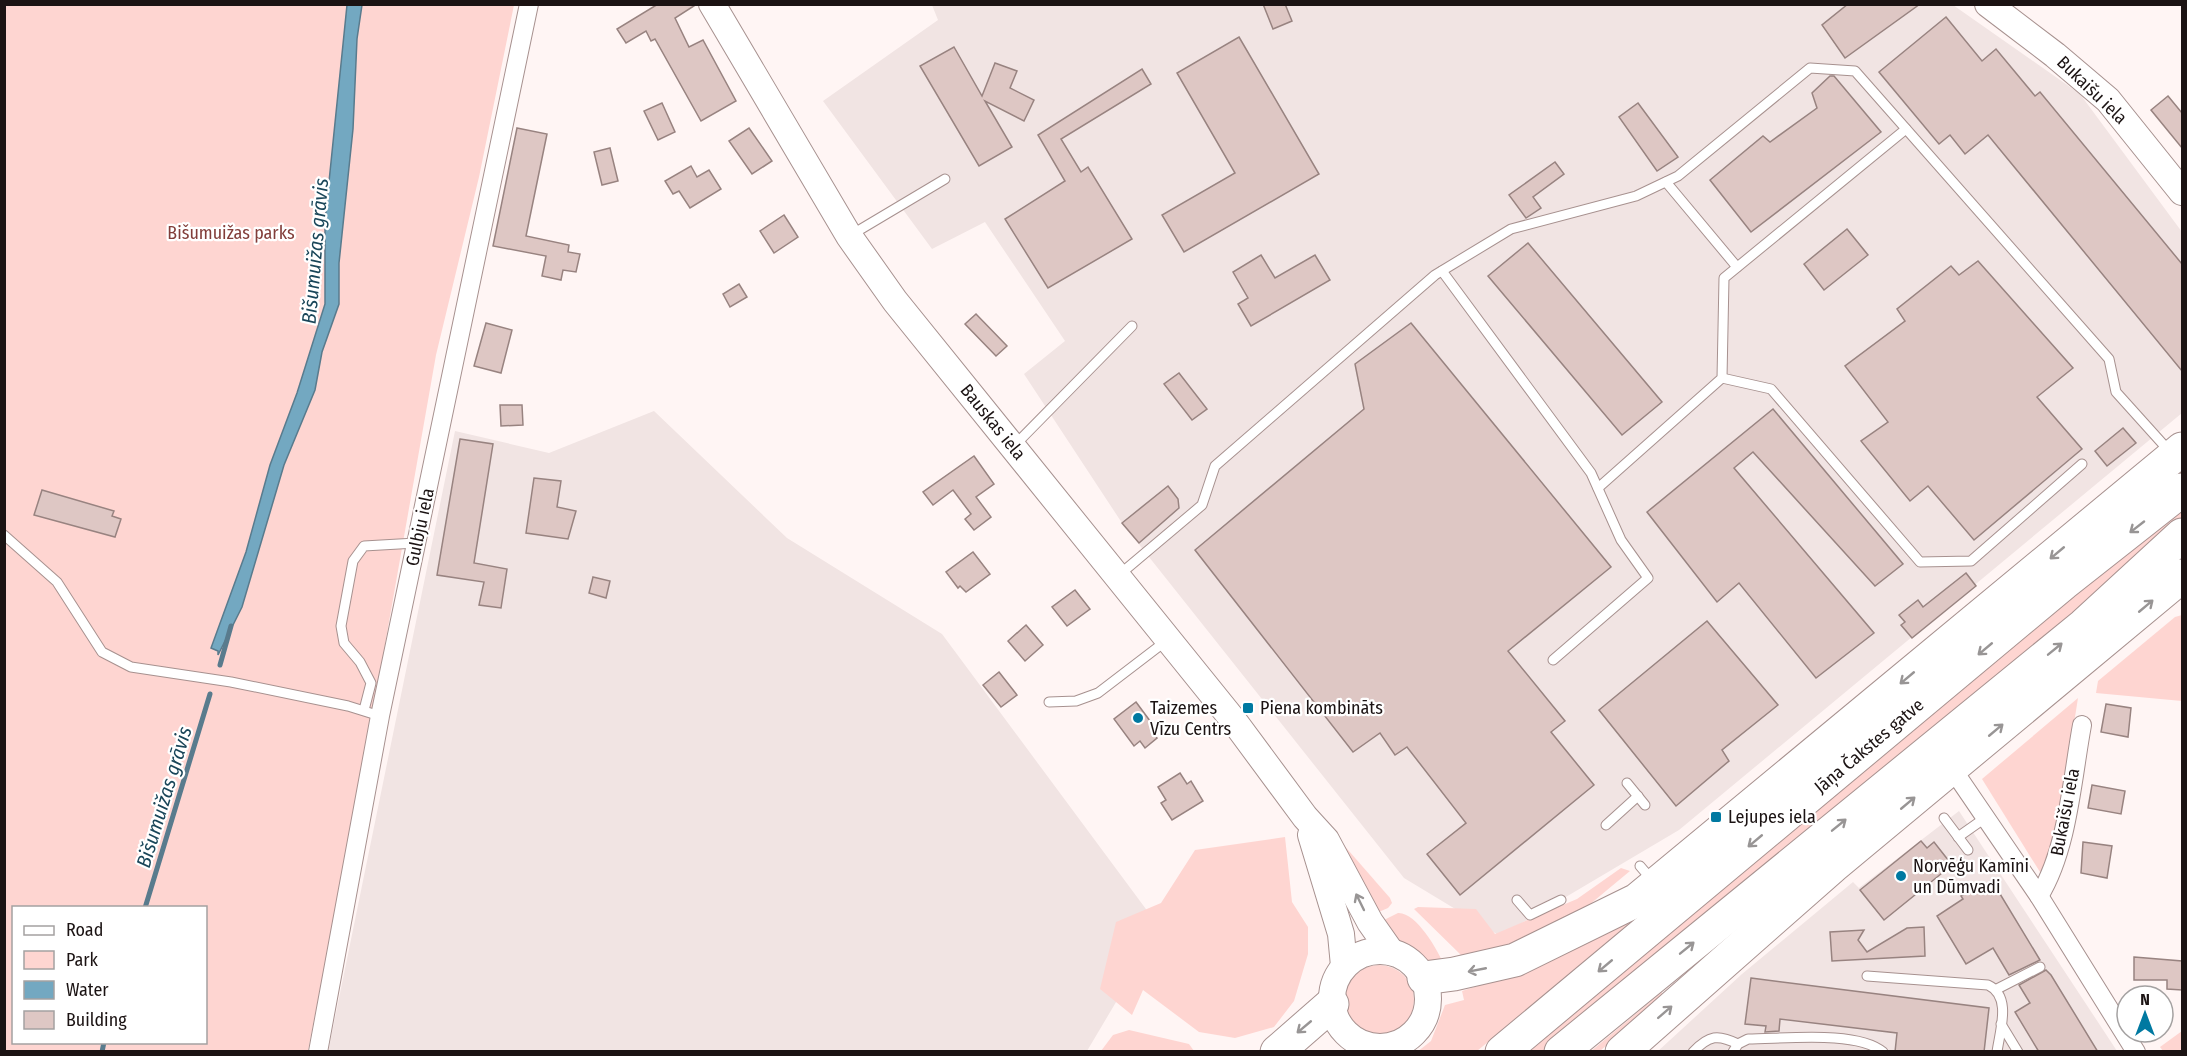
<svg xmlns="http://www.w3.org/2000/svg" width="2187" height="1056" viewBox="0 0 2187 1056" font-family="'Fira Sans Condensed',sans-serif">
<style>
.built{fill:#f1e4e3}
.green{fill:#fed5d1;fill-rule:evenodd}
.water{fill:#73a8c1;stroke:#597b8d;stroke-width:1.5}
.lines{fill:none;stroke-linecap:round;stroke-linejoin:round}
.stream{stroke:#597b8d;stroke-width:5}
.building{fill:#dec7c4;stroke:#988380;stroke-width:1.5}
.lane-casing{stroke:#a7918f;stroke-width:11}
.street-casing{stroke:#a7918f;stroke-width:20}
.secondary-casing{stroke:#a7918f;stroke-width:28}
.highway-casing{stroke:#a7918f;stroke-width:35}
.lane{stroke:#fff;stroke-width:9}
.street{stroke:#fff;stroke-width:18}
.secondary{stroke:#fff;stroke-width:26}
.highway{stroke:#fff;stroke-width:33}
.oneway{stroke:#989595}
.poi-dot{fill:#0079a1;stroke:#fff;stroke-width:2}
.labels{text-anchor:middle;stroke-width:4.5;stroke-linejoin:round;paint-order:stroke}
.street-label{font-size:18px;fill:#1b1313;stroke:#fff}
.park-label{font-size:18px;fill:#823d39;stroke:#fff}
.poi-label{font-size:18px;fill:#1b1313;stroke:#fff;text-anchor:start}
.water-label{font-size:20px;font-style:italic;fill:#1a4659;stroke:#fff}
</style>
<rect width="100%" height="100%" fill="#fff5f4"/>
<g class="built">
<polygon points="932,5 1953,5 2080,94 2182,232 2182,413 1679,830 1500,936 1404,878 1122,523 1024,374 1065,341 985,222 932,249 823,101 938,20"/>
<polygon points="654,411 787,538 942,634 1160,928 1087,1051 328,1052 455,431 549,453"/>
<polygon points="1959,811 2117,1051 1657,1052 1742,974 1853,882 1859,888"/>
</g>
<g class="green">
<path d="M5,5H514L479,177L436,355L368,741L308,1051L5,1052ZM14,908H206V1042H14Z"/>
<polygon points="2182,462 2182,476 1821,767 1477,1051 1417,1052 1431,1041 1445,1005 1464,1000 1462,991 1521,972"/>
<polygon points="2182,504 2182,520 2108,585 1547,1051 1518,1052"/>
<polygon points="2182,615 2182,701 2096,693 2098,681 2175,617"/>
<polygon points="2078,698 2054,850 2040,872 1982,779"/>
<polygon points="1328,827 1390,898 1392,903 1388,908 1374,914"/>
<polygon points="1285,837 1292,902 1308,927 1308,954 1294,1001 1274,1027 1235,1038 1199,1032 1143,990 1132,1015 1100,989 1116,922 1161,903 1195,850"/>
<polygon points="1621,868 1630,871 1583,910 1510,946 1468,958 1461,955 1414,909 1418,907 1476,909 1495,934 1577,899"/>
<path d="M1398,913C1416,912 1438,950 1444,965H1426C1409,951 1393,940 1378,923Z"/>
<circle cx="1379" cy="1000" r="35"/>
<polygon points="1662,992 1662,996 1600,1051 1590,1052"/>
<polygon points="1129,1030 1189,1044 1194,1051 1101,1051 1113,1035"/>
<polygon points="2182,1031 2182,1051 2163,1051 2160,1047"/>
</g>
<polygon class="water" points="347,5 362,5 357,39 353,129 339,263 339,304 322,352 315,390 284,465 242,607 218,655 218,651 211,648 246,552 270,465 297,393 325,304 325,221"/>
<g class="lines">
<g class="stream">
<polyline points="220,665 231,626"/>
<polyline points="145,908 210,694"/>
<polyline points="102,1052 104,1042"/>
</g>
</g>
<g class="building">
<polygon points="658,4 697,4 675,18 689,47 703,40 736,101 701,121 655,39 651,41 646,31 626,43 617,29"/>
<polygon points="1263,4 1285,4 1292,21 1273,29"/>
<polygon points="1848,4 1920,4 1845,58 1822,25"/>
<polygon points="1946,17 1982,61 1996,49 2035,96 2040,92 2182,264 2182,371 1988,135 1965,154 1950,135 1939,144 1879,72"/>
<polygon points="1239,37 1319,174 1184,252 1162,215 1235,173 1177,73"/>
<polygon points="954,47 982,96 995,63 1017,71 1010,88 1034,100 1024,121 985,101 1012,147 979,166 920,66"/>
<polygon points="1142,69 1151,84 1061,139 1081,172 1088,167 1132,239 1048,288 1005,219 1065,181 1038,135"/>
<polygon points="1830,76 1834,76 1881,132 1751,232 1710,180 1763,136 1770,142 1817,108 1812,93"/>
<polygon points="2168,96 2182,113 2182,148 2151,110"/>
<polygon points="662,103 675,132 658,140 644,111"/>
<polygon points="1638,103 1678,157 1657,171 1619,117"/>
<polygon points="517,128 547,134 526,236 569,245 568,252 580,254 576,272 563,270 561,280 542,276 546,256 493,246"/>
<polygon points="749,128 772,161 752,174 729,141"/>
<polygon points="610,148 618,181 602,185 594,152"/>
<polygon points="1555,162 1564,174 1533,197 1541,208 1526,218 1509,195"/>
<polygon points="691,166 697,177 709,170 721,189 690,208 679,191 673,194 665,181"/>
<polygon points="784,215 798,237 774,253 760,231"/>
<polygon points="1847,229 1868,255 1824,290 1804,264"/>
<polygon points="1528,243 1662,402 1622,435 1488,276"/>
<polygon points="1261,255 1275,278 1315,255 1330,280 1251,326 1238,304 1248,298 1233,272"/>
<polygon points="1978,261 2073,368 2037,397 2082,449 1974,540 1928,486 1910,501 1861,441 1888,422 1845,366 1905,321 1897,309 1951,266 1959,275"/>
<polygon points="739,284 747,297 730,307 723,294"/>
<polygon points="976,314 1007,346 996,356 965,324"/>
<polygon points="486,323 512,330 501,373 474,366"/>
<polygon points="1411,323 1611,567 1508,651 1565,721 1551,732 1594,785 1460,895 1427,854 1466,823 1407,747 1395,755 1380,733 1353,752 1195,550 1364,409 1355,364"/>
<polygon points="1179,373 1207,409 1192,420 1164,384"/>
<polygon points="500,405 522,405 523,425 501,426"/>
<polygon points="1773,409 1903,564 1875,586 1753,452 1734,468 1874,633 1816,678 1739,583 1717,602 1647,512"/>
<polygon points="2123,428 2136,443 2107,466 2095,451"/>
<polygon points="460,439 493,444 474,563 507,569 501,608 479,605 484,582 437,575"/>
<polygon points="974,456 994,484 976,497 991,517 974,530 965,519 971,514 953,490 933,505 923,492"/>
<polygon points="534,478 561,481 557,507 576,511 568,539 526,533"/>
<polygon points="1168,486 1178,499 1179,508 1139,543 1122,523"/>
<polygon points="42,490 114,511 112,516 121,519 115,537 34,515"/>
<polygon points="973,552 990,574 966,592 960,586 958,588 946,572"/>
<polygon points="1966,573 1976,586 1912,638 1901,625 1905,622 1899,615 1918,600 1923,607"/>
<polygon points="593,577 610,581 606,598 589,593"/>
<polygon points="1075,590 1090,609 1067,626 1052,607"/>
<polygon points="1707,621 1778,705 1722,750 1729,761 1676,806 1599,710"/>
<polygon points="1026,625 1043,645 1025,661 1008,641"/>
<polygon points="999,672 1017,695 1001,707 983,685"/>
<polygon points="1136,702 1156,729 1153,732 1157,738 1145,748 1140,741 1134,746 1114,719"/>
<polygon points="2106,704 2131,708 2128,737 2101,732"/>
<polygon points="1180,773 1187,784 1191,781 1203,801 1172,820 1161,803 1166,800 1158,787"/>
<polygon points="2092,785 2125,791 2121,814 2088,808"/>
<polygon points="1921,841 1927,848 1934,842 1952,865 1884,920 1860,890"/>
<polygon points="2083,842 2112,846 2107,878 2081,873"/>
<polygon points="1994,884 2040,960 2009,975 1993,948 1966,964 1937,916 1963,899 1961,896 1976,887 1980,893"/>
<polygon points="1924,927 1925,956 1832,961 1830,932 1864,930 1858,940 1867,952 1907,928"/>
<polygon points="2134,957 2182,961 2182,990 2167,989 2167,980 2134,980"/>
<polygon points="2046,970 2051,975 2098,1052 2039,1052 2015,1012 2030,1003 2019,985"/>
<polygon points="1751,978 1989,1008 1984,1052 1895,1052 1897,1033 1780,1019 1779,1031 1765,1032 1766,1026 1745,1024"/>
</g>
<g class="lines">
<g class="lane-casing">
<g id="lane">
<polyline points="1666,182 1737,267"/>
<polyline points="851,235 945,179"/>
<polyline points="1442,271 1591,473 1621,540 1648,578 1553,660"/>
<polyline points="1722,378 1771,389 1920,562 1971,561 2082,464"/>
<polyline points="1014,446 1132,326"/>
<polyline points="1598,488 1722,378 1724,278 1906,129"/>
<polyline points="4,535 57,582 102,652 131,667 231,682 348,706 380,716"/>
<polyline points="1119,575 1202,505 1215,466 1435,275 1511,229 1636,196 1678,176 1810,68 1855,71 2109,359 2116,392 2170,452"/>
<polyline points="1049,702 1076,701 1098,693 1166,641"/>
<polyline points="364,710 371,683 360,662 344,643 341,626 353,561 364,546 416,543"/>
<polyline points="1627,783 1645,805"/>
<polyline points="1944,818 1968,850"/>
<polyline points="1606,825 1638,796"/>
<polyline points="1958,837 1985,818"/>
<polyline points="1640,866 1652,880"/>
<polyline points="1517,900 1530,915 1561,900"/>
<path d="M1867,976L1988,985C2012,996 2000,1030 1997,1052"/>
<polyline points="1997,989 2040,967"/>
<polyline points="2001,1024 2018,1052"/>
<path d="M1693,1052C1709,1035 1718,1034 1738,1044"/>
<path d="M1733,1052L1738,1044L1748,1039C1783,1039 1857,1030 1883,1052"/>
</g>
</g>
<g class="street-casing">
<g id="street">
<polyline points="1951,767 2039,896 2136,1052"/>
<path d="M2039,896C2068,849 2072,779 2082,725"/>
<polyline points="318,1052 380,716 529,4"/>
</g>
</g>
<g class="secondary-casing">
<g id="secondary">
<polyline points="712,4 849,236 895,301 1234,721 1305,817 1326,840 1370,922 1391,952"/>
<polyline points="1988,4 2055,55 2108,100 2182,192"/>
<polyline points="1311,835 1341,934 1344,966"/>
<circle cx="1380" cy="999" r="48"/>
</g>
</g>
<g class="highway-casing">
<g id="highway">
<polyline points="1424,978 1454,974 1515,960 1637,900 2182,449"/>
<polyline points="1277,1052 1332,1004"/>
<polyline points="1502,1052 2064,583 2182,490"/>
<polyline points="1561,1052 2084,625 2182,535"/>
<polyline points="1622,1052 1833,866 2182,576"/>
</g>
</g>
<use href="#lane" class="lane"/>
<use href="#street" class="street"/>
<use href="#secondary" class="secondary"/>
<use href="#highway" class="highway"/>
</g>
<defs><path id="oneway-shaft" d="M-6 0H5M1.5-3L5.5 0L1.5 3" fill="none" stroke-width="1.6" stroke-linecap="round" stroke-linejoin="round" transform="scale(1.5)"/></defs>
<g class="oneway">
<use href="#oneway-shaft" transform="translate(2137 527) rotate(142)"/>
<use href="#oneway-shaft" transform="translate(2057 553) rotate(140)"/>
<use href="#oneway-shaft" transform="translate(2146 606) rotate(-40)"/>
<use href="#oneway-shaft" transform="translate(1985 649) rotate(140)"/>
<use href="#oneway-shaft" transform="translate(2055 649) rotate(-39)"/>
<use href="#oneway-shaft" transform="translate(1907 678) rotate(140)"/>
<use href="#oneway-shaft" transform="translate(1996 730) rotate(-40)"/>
<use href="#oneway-shaft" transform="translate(1908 803) rotate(-40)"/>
<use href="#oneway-shaft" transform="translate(1839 825) rotate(-39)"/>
<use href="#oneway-shaft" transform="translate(1755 841) rotate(140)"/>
<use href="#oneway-shaft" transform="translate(1360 902) rotate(-116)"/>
<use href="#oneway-shaft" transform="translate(1687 948) rotate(-39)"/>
<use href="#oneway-shaft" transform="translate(1605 966) rotate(140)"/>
<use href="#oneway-shaft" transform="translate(1477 970) rotate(169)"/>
<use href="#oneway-shaft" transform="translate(1665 1012) rotate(-41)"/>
<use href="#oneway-shaft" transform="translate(1304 1027) rotate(140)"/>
</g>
<g class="poi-dot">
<rect x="1242" y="702" width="12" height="12" rx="3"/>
<circle cx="1138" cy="718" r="6"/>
<rect x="1710" y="811" width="12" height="12" rx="3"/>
<circle cx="1901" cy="876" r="6"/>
</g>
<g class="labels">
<g class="street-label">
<text transform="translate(2092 90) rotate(44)" y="6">Bukaišu iela</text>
<text transform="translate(993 422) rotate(51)" y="6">Bauskas iela</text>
<text transform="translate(420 527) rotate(-78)" y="6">Gulbju iela</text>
<text transform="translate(1869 746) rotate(-40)" y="6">Jāņa Čakstes gatve</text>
<text transform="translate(2065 812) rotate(-79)" y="6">Bukaišu iela</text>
</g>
<g class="park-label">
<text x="231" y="239">Bišumuižas parks</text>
</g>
<g class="poi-label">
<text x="1150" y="714">Taizemes<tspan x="1150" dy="21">Vīzu Centrs</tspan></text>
<text x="1260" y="714">Piena kombināts</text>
<text x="1728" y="823">Lejupes iela</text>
<text x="1913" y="872">Norvēģu Kamīni<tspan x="1913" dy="21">un Dūmvadi</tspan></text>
</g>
<g class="water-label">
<text transform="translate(315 251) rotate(-85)" y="7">Bišumuižas grāvis</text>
<text transform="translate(164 797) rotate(-73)" y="7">Bišumuižas grāvis</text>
</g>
</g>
<rect width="2187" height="1056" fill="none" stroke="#1b1313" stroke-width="12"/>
<rect x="12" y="906" width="195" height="138" fill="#ffffff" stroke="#a4a1a1" stroke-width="1.5"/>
<rect x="24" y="926" width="30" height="9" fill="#ffffff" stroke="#a4a1a1" stroke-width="1.5"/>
<text x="66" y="936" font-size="18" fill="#1b1313">Road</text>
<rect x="24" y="951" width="30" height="18" fill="#fed5d1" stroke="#a4a1a1" stroke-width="1.5"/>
<text x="66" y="966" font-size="18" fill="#1b1313">Park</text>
<rect x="24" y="981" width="30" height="18" fill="#73a8c1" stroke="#a4a1a1" stroke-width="1.5"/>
<text x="66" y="996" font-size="18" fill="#1b1313">Water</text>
<rect x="24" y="1011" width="30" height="18" fill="#dec7c4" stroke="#a4a1a1" stroke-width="1.5"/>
<text x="66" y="1026" font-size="18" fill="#1b1313">Building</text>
<g transform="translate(2145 1014)"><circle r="28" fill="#ffffff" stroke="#a4a1a1" stroke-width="1.5"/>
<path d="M0-4.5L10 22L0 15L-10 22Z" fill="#0079a1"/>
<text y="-9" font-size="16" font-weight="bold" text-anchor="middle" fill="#1b1313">N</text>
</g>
</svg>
